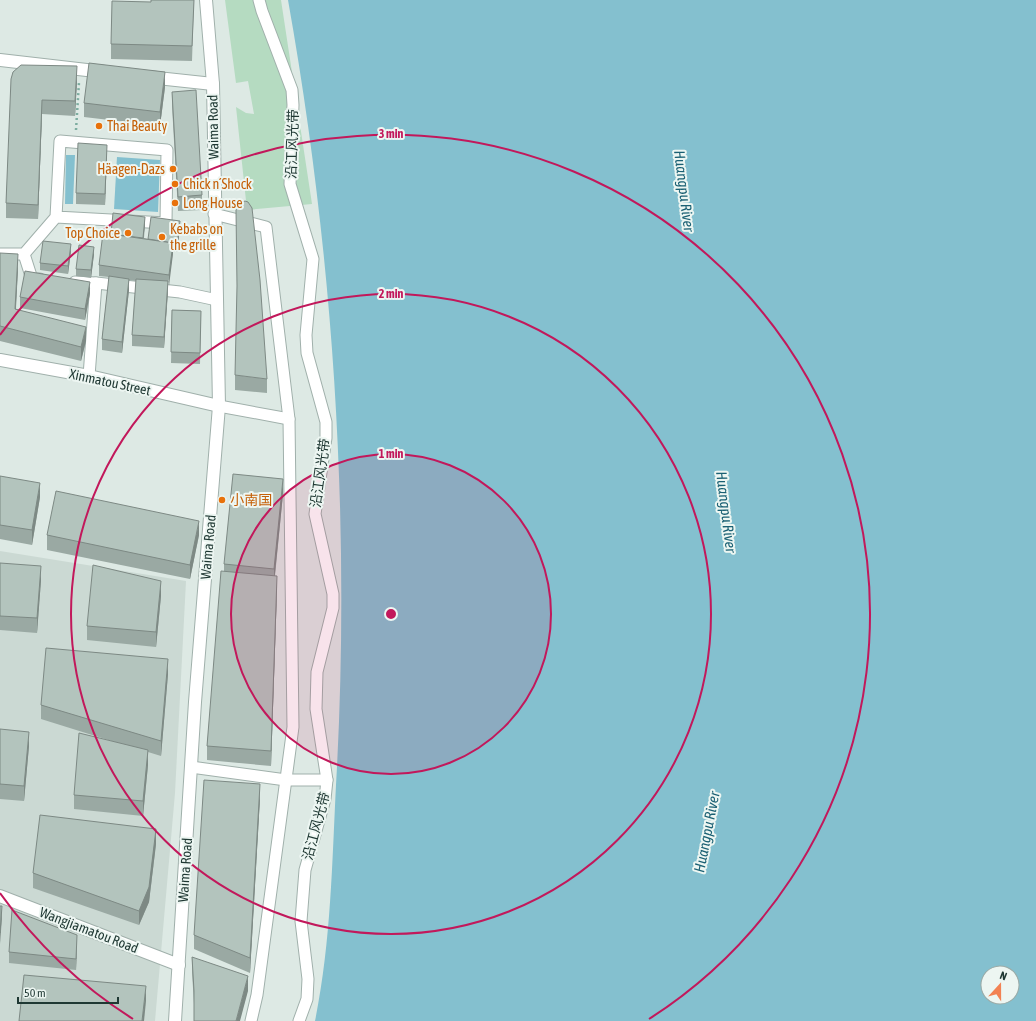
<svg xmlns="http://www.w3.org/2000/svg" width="1036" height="1021" viewBox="0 0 1036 1021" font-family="'Asap Condensed','Noto Sans SC',sans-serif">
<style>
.built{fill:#cbd9d3}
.green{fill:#b5dbc1}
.water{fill:#84c0cf;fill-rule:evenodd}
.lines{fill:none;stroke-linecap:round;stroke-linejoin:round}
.pedestrian-casing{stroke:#a0b0ab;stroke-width:13}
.minor-casing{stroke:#a0b0ab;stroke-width:14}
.path{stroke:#7dada0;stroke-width:2.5;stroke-dasharray:2 3;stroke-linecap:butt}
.pedestrian{stroke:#fff;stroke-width:11}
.minor{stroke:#fff;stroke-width:12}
.wall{fill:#9aa9a3}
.shaded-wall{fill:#7d8984}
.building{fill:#b3c4bd;stroke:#7d8984}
.ring{fill:none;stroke:#c2185b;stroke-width:2}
.food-dot{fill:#e8710a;stroke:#edf6f2;stroke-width:1.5}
.labels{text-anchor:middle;stroke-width:4;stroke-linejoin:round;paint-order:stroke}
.food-label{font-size:14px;fill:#c56008;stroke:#edf6f2;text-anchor:start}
.street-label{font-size:14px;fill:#1f3833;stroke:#edf6f2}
.water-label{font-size:15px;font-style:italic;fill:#1a6073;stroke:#edf6f2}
.centre{fill:#c2185b;stroke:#edf6f2;stroke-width:2}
.ring-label{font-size:12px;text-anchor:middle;font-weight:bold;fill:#c2185b;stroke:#edf6f2;stroke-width:4;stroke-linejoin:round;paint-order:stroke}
</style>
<rect width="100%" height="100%" fill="#dde9e4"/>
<polygon class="built" points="0,551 186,581 175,793 155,1021 0,1021"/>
<polygon class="green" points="225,0 281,0 312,204 247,210 236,107 246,113 254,114 248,81 236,83"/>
<g class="water">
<path d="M288,0H1036V1021H315C331,943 332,864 336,785C351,524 334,258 288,0ZM988,973H1012V997H988Z"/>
<polygon points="66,155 75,155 73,204 65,204"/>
<polygon points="117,157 160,160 158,212 114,209"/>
</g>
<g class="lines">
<g class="pedestrian-casing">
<g id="pedestrian">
<polyline points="259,0 262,11 292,90 293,105 290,184 313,259 306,335 307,353 326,422 326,438 315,514 333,594 333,608 317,672 316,709 327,780 325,799 305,870 301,921 308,979 307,999 299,1021"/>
<polyline points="214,214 266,227 289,419 293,727 257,995 251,1021"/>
<polyline points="0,254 24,254 56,217 166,223 167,150 60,141 56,217"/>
<polyline points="24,254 32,279 40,279"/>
<polyline points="75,282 96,283 89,376"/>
<polyline points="96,283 180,292 217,300"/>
<polyline points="219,406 289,419"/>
<polyline points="191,767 286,780 327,780"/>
</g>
</g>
<g class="minor-casing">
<g id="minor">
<polyline points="0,60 104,72"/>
<polyline points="148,77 213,84"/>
<polyline points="0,360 89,376 219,406"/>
<polyline points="0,896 179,965"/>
<polyline points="175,1021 195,702 219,406 213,84 206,0"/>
</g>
</g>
<polyline class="path" points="76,130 79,82"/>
<use href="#pedestrian" class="pedestrian"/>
<use href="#minor" class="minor"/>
</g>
<g class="wall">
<polygon points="151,0 194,0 192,61 111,59 111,44 151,2"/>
<polygon points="13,72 77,81 75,116 42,114 38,219 6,218 6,203"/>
<polygon points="165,87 160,126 84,117 84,103"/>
<polygon points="172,92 202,195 202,210 178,211 172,106"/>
<polygon points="107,156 105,205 76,204 76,193"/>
<polygon points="145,225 144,238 148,239 180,228 177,252 173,252 168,286 164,348 132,346 132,335 136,281 129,280 129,290 122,353 102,350 102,339 109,277 99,276 99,265 111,234"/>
<polygon points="71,251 68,274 40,270 40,263"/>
<polygon points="0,253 18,268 16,309 86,341 81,361 0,341"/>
<polygon points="94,254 91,278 76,276 76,269"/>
<polygon points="90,293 85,320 20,308 20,297"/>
<polygon points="172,310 201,311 200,364 171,363"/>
<polygon points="235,375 267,379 267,393 235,390"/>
<polygon points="0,476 40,497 32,545 0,539"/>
<polygon points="283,494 275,576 277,590 271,766 207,760 207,746 224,571 224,564"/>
<polygon points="47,535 199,535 190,579 47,550"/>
<polygon points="0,563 41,580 37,633 0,630"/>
<polygon points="161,596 156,647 87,640 87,626"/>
<polygon points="168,674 161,756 148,752 148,765 143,816 74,809 74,795 121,744 41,719 41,705"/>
<polygon points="0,729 29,746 24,801 0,799"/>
<polygon points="260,798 250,973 194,949 194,935"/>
<polygon points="156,844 149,902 139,925 33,888 33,873"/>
<polygon points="77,946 76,970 9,963 9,952"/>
<polygon points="192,957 248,991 194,1004 192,972"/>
</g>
<g class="shaded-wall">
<polygon points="77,66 77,81 75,116 75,101"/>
<polygon points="165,72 165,87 160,126 160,112"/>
<polygon points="42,100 42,114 38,219 38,205"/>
<polygon points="107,145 107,156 105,205 105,194"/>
<polygon points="145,217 145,225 142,247 142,240"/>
<polygon points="180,221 180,228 177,252 177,245"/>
<polygon points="173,243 173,254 169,286 169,275"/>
<polygon points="71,244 71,251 68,274 68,266"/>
<polygon points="94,247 94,254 91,278 91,270"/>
<polygon points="18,254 18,268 15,323 15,309"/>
<polygon points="129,279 129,290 122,353 122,342"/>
<polygon points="168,281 168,292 164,348 164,337"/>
<polygon points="90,282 90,293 85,320 85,309"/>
<polygon points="86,327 86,341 81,361 81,347"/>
<polygon points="283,479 283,494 274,583 274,569"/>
<polygon points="40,483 40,497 32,545 32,530"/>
<polygon points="199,521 199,535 190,579 190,565"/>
<polygon points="41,566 41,580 37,633 37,618"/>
<polygon points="277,576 277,590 271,766 271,751"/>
<polygon points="161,581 161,596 156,647 156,632"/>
<polygon points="168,659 168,674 161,756 161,741"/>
<polygon points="29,732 29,746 24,801 24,786"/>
<polygon points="148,750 148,765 143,816 143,801"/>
<polygon points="260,784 260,798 250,973 250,958"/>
<polygon points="156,829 156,844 149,902 139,925 139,911"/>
<polygon points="2,906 2,917 0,944 0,933"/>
<polygon points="77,935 77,946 76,970 76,959"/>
<polygon points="248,976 248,991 240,1021 236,1021"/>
<polygon points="146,986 146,1001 144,1021 142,1021"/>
</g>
<g class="building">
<polygon points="151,0 194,0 192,46 111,44 112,1 151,2"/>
<polygon points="89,63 165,72 160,112 84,103"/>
<polygon points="21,65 77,66 75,101 42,100 38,205 6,203 11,79 13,72"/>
<polygon points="196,90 202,195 178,197 172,92"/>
<polygon points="78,143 107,145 105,194 76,193"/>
<polygon points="245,201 248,202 252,208 260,280 267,379 235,375 237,286 236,210 238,204"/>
<polygon points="113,213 145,217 143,238 111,234"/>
<polygon points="151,217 180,221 177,245 173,244 173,243 148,239"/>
<polygon points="103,233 173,243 169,275 99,265"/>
<polygon points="43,241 71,244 68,266 40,263"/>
<polygon points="79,245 94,247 91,270 76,269"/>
<polygon points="0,253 18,254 15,309 86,327 81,347 0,326"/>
<polygon points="25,271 90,282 85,309 20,297"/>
<polygon points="109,276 129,279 122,342 102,339"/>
<polygon points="136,279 168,281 164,337 132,335"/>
<polygon points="172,310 201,311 200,353 171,352"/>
<polygon points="233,474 283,479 274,569 224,564"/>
<polygon points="0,476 40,483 32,530 0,525"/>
<polygon points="56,491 199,521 190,565 47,535"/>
<polygon points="0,563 41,566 37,618 0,616"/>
<polygon points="93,565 161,581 156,632 87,626"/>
<polygon points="221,571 277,576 271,751 207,746"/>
<polygon points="46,648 168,659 161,741 41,705"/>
<polygon points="0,729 29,732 24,786 0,784"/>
<polygon points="79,733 148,750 143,801 74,795"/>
<polygon points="204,780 260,784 250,958 194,935"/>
<polygon points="40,815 156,829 149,887 139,911 33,873"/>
<polygon points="0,906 2,906 0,933"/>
<polygon points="12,910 77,935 76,959 9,952"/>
<polygon points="192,957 248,976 236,1021 194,1021 194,991"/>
<polygon points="24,975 146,986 142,1021 19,1021"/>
</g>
<circle cx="391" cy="614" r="160" fill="#c2185b" fill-opacity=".12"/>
<g class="ring">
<circle cx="391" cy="614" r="160"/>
<circle cx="391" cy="614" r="320"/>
<path d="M133 1019A480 480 0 0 1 0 893M0 335A480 480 0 1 1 649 1019"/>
</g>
<g class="food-dot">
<circle cx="99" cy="126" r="4"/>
<circle cx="173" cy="169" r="4"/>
<circle cx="175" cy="184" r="4"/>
<circle cx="175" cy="203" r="4"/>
<circle cx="128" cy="233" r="4"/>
<circle cx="162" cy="237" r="4"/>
<circle cx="222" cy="500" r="4"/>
</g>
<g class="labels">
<g class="food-label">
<text x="107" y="131">Thai Beauty</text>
<text x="165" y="174" text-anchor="end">Häagen-Dazs</text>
<text x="183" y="189">Chick n´Shock</text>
<text x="183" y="208">Long House</text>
<text x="170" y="234">Kebabs on<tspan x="170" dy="16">the grille</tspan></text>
<text x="120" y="238" text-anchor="end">Top Choice</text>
<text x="230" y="505">小南国</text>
</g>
<g class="street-label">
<text transform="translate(213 127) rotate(-91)" y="5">Waima Road</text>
<text transform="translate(292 144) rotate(-88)" y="5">沿江风光带</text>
<text transform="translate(110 382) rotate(12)" y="5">Xinmatou Street</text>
<text transform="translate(320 473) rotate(-82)" y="5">沿江风光带</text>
<text transform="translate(208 547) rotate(-85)" y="5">Waima Road</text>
<text transform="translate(316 826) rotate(-75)" y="5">沿江风光带</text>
<text transform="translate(185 870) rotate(-86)" y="5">Waima Road</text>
<text transform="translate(89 930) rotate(21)" y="5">Wangjiamatou Road</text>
</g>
<g class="water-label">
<text transform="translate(684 191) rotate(83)" y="5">Huangpu River</text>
<text transform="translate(726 512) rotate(83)" y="5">Huangpu River</text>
<text transform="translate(707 832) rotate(-79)" y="5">Huangpu River</text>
</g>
</g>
<circle cx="391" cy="614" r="6" class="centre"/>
<g class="ring-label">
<text x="391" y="138">3 min</text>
<text x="391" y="298">2 min</text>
<text x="391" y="458">1 min</text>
</g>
<g transform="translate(1000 985) rotate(21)"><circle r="19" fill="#edf6f2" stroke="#9baaa6"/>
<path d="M0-3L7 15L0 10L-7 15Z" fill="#f28253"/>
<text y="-6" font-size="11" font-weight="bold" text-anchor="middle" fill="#1f3833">N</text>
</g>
<path d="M18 997v6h100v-6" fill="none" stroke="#1f3833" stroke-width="2"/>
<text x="24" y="997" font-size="12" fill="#1f3833" stroke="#edf6f2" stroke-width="3" paint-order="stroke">50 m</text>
</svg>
